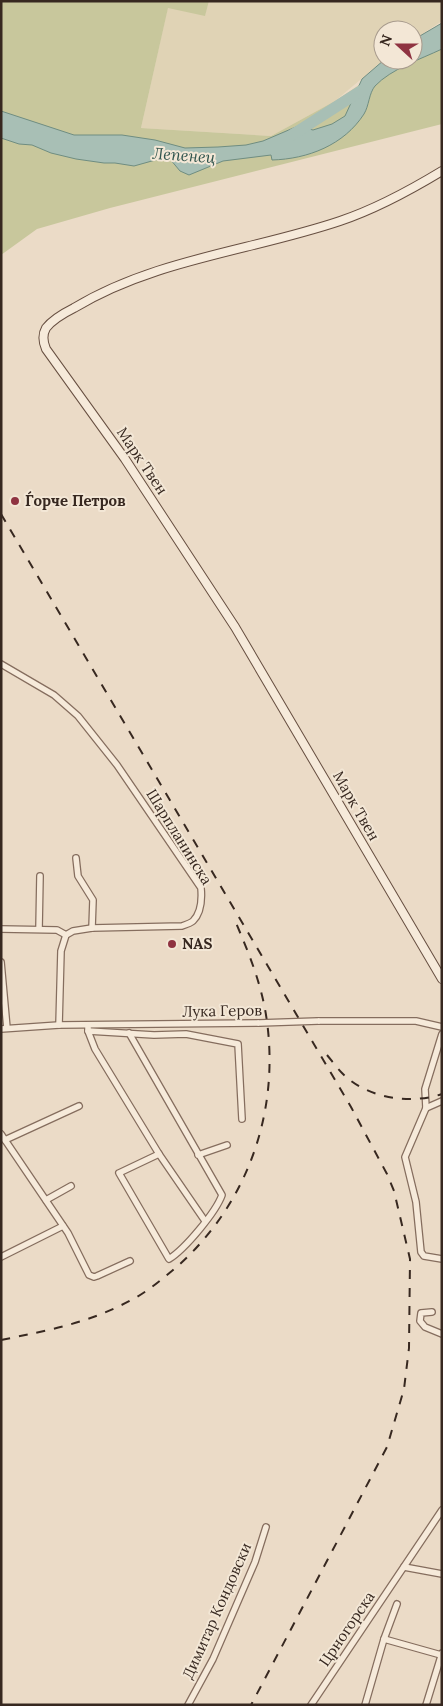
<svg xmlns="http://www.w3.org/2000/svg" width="443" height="1706" viewBox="0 0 443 1706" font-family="Lora,serif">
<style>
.farmland{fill:#e0d3b5}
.green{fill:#c8c79c}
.water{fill:#a8bfb5;stroke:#6f8d81}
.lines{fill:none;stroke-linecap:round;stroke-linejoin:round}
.river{stroke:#a8bfb5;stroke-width:11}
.street-casing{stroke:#856d5e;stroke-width:8}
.secondary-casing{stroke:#674f41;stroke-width:10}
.street{stroke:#f6eada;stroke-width:5.5}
.secondary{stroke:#f6eada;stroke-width:8}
.rail{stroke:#372820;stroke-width:2;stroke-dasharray:9 9;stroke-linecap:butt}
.street-bridge-casing{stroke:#856d5e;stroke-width:8;stroke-linecap:butt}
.street-bridge{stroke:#f6eada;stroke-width:5.5}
.poi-dot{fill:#8f3341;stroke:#f3e7d6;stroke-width:2}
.labels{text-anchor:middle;stroke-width:4;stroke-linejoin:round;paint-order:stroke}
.street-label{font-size:15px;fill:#372820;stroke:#f3e7d6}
.poi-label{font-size:15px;font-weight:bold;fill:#372820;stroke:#f3e7d6;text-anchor:start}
.water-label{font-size:16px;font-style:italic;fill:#31554e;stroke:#f3e7d6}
</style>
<rect width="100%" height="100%" fill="#ebdbc7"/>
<polygon class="farmland" points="209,1 442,1 442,21 413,40 413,30 383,30 384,60 335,101 271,136 141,128 168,7 205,15"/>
<polygon class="green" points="1,1 209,1 205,16 168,8 141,128 271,136 335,101 397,60 413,60 442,30 442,124 110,208 37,229 1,255"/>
<path class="water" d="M442,23V49C421,59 391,69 375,86C369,93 369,106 364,114C344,145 308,159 272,160L271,155L223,161L189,175L180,171L170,159H159L134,166L115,163H104L76,159L51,153L32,145L19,144L1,138V111L74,135H122L155,140L185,148L218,147L246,145L263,141L298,126L313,130L332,124L345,116L362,79L384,60H413V40Z"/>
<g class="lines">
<polyline class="river" points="292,135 367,87"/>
<g class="street-casing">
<g id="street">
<path d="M1,664L54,695L78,716L117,765L201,888C202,899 202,912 193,921C191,923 185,925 182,926L92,928L73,931L66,935L61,951L59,1025"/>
<polyline points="76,858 78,876 93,900 92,928"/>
<polyline points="1,929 57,930 66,935"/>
<polyline points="39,929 40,876"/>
<polyline points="1,962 7,1028"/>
<polyline points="318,1021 416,1021 442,1027"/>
<polyline points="88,1025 88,1031 95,1049 159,1154 205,1221"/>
<polyline points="1,1029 59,1025 259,1023"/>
<polyline points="88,1031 154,1035 186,1034 238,1044 242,1119"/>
<path d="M129,1033L222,1195C216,1212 185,1249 169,1259L119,1173L159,1154"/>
<polyline points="442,1034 425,1089 426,1108 405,1157 416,1202 421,1252 424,1256 442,1259"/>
<polyline points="426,1108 442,1101"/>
<polyline points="1,1134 68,1233 89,1275 94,1277 97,1276 130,1261"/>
<polyline points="5,1140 79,1106"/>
<polyline points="198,1155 227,1145"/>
<polyline points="46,1200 71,1186"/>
<polyline points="1,1257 63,1226"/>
<polyline points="432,1312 421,1313 420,1321 425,1327 442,1334"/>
<polyline points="404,1567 442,1574"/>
<polyline points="384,1639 441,1655"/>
<polyline points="188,1705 213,1659 255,1562 266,1527"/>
<polyline points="311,1705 442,1510"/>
<polyline points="365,1705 384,1639 397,1604"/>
<polyline points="426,1705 442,1653"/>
</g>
</g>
<g class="secondary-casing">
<path id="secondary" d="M442,171C409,191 376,209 340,221C251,251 155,259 74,308C64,313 53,319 46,328C42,335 43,342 46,349L125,459L235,627L442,979"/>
</g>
<use href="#street" class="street"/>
<use href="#secondary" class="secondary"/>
<g class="rail">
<polyline points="1,514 351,1107 387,1174 394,1191 410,1259 409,1348 404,1389 387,1447 251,1705"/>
<path d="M327,1055C332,1061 337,1068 342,1073C366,1098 410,1105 442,1094"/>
<path d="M1,1340C50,1330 90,1323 135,1298C151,1289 166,1276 180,1264C251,1199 282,1104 265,1009C259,978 248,951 236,923"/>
</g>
<g class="street-bridge-casing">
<polyline id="street-bridge" points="259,1023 318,1021"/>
</g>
<use href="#street-bridge" class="street-bridge"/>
</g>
<g class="poi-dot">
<circle cx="15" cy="501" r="5"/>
<circle cx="172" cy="944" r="5"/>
</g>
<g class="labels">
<g class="street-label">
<text transform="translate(142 461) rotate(56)" y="5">Марк Твен</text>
<text transform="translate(356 806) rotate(60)" y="5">Марк Твен</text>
<text transform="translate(179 837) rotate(58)" y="5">Шарпланинска</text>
<text transform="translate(222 1011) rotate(-1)" y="5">Лука Геров</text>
<text transform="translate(217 1611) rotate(-66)" y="5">Димитар Кондовски</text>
<text transform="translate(347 1629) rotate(-56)" y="5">Црногорска</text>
</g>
<g class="poi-label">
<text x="25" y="506">Ѓорче Петров</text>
<text x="182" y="949">NAS</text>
</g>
<g class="water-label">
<text transform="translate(184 155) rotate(4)" y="6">Лепенец</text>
</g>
</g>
<rect width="443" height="1706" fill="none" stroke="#372820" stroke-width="5"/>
<g transform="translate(398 45) rotate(291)"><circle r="24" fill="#f3e7d6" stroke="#a89b8d"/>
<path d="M0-4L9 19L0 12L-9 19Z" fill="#8f3341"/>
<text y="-8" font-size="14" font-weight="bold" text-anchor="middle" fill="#372820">N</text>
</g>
</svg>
